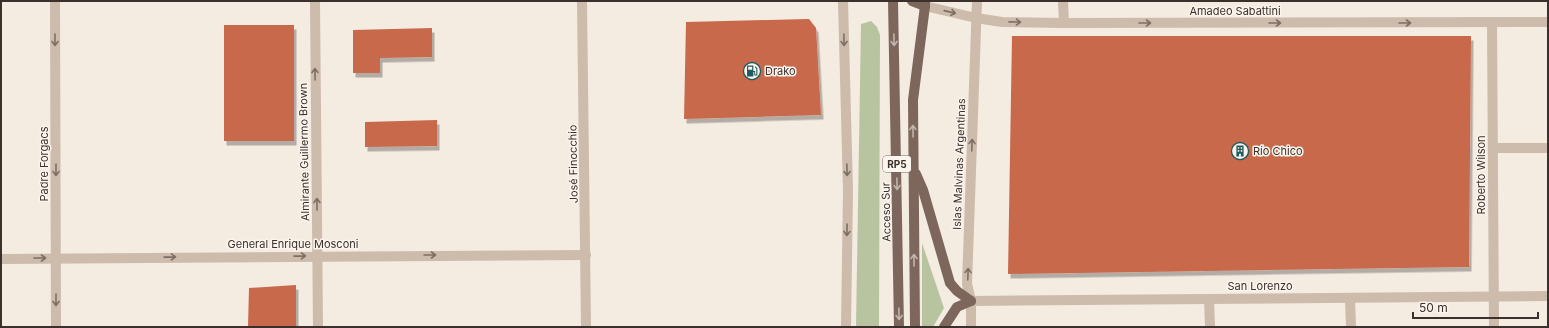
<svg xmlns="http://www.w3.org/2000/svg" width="1549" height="328" viewBox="0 0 1549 328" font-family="Inter,sans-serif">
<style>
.green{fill:#b8c4a0}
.building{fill:#c8694b;filter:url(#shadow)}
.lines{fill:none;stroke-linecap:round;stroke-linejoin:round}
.minor{stroke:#cdbbac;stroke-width:10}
.major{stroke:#7d675c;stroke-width:10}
.oneway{stroke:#7d6f65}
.oneway2{stroke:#c2b5ac}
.labels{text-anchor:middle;stroke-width:3;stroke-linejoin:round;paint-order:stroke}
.shield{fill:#fbf5ee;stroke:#756b66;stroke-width:1}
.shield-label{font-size:10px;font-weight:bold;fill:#3b302b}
.street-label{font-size:11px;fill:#3b302b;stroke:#fbf5ee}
.poi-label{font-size:11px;fill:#3b302b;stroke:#fbf5ee;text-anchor:start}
</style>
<defs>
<filter id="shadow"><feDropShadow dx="2.5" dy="4.5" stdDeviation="0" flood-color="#0004"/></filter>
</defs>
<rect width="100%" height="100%" fill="#f4ebe1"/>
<g class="green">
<polygon points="871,21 877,27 880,35 879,327 856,327 861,24"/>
<polygon points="922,243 944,308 933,327 922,327"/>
</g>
<g class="building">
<polygon points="809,19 816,28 821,115 684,119 686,22"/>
<rect x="224" y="25" width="70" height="116"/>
<polygon points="432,28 432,57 380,58 380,73 353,73 353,30"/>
<polygon points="1012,36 1471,36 1469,267 1008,274"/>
<polygon points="437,120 437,146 365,147 365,122"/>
<polygon points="296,285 296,327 248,327 249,288"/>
</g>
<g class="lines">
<g class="minor">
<polyline points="55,1 56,327"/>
<polyline points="315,1 318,327"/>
<polyline points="582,1 586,327"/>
<polyline points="843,1 848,191 846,327"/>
<polyline points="1063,1 1064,23"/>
<polyline points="925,6 976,18 1002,22 1064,23 1548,22"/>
<polyline points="1492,23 1494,327"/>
<polyline points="1493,148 1548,148"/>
<polyline points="1,259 586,255"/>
<polyline points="1350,298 1351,327"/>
<polyline points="1209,299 1210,327"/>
<polyline points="971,301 1548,296"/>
<polyline points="971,327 971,301 967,284 977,1"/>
</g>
<g class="major">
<polyline points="893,1 899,327"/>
<polyline points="912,1 925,6 925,1"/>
<polyline points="916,174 923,190 950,283 957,291 971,301"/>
<polyline points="915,327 913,100 925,6"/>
<polyline points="944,327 957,307 971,301"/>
</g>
</g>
<defs><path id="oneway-shaft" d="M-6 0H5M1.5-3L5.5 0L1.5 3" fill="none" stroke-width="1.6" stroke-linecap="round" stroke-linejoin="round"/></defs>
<g class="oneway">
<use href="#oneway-shaft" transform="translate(950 12) rotate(13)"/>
<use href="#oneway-shaft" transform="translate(1015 22) rotate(1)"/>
<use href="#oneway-shaft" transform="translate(1145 23)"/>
<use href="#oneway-shaft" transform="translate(1275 23)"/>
<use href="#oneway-shaft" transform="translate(1405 23)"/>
<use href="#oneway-shaft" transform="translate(55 40) rotate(90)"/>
<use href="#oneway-shaft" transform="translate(844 40) rotate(89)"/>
<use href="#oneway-shaft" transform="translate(315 74) rotate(-91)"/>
<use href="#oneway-shaft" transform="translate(972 145) rotate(-88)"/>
<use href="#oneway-shaft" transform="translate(56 170) rotate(90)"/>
<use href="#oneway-shaft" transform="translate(847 170) rotate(89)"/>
<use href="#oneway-shaft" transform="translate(317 204) rotate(-91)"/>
<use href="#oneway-shaft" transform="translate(847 230) rotate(91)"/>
<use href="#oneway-shaft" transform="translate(430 255)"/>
<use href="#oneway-shaft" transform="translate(300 256) rotate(-1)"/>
<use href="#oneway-shaft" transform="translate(170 257) rotate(-1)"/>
<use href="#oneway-shaft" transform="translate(40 258)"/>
<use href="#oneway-shaft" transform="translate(968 274) rotate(-88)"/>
<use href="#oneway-shaft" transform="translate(56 300) rotate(90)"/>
</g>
<g class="oneway2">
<use href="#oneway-shaft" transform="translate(894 40) rotate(89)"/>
<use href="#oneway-shaft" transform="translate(913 131) rotate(-91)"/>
<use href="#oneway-shaft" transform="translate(897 184) rotate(89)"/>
<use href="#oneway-shaft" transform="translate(914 260) rotate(-90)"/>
<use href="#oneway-shaft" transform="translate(899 314) rotate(89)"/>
</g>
<defs>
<g id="fuel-ring" transform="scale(0.9)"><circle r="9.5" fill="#fbf5ee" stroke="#1f5a5e" stroke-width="1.5"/><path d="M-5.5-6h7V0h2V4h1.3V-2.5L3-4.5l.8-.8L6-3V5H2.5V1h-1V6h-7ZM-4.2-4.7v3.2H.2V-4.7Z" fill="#1f5a5e"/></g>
<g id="building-ring" transform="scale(0.9)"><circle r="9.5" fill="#fbf5ee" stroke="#1f5a5e" stroke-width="1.5"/><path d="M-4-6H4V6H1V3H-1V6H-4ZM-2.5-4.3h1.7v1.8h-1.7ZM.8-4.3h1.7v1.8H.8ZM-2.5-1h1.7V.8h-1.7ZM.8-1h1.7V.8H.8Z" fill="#1f5a5e"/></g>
</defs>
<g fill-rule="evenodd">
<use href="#fuel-ring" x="752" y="71"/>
<use href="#building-ring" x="1240" y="151"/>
</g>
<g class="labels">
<rect class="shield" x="883" y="156" width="28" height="16" rx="3"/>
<g class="shield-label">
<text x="897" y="168">RP5</text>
</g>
<g class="street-label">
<text x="1235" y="15">Amadeo Sabattini</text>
<text transform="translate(304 152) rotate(-91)" y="4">Almirante Guillermo Brown</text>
<text transform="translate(44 164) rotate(-90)" y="4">Padre Forgacs</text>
<text transform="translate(573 164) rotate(-91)" y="4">José Finocchio</text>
<text transform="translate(959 164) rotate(-88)" y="4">Islas Malvinas Argentinas</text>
<text transform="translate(1481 175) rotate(-90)" y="4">Roberto Wilson</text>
<text transform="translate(886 212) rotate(-91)" y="4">Acceso Sur</text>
<text x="293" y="248">General Enrique Mosconi</text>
<text x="1260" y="290">San Lorenzo</text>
</g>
<g class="poi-label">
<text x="765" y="75">Drako</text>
<text x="1253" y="155">Río Chico</text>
</g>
</g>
<rect width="1549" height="328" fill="none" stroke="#3b302b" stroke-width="4"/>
<path d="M1413 312v6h125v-6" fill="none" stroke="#3b302b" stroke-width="2"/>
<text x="1419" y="312" font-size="12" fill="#3b302b" stroke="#fbf5ee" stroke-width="3" paint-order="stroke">50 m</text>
</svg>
